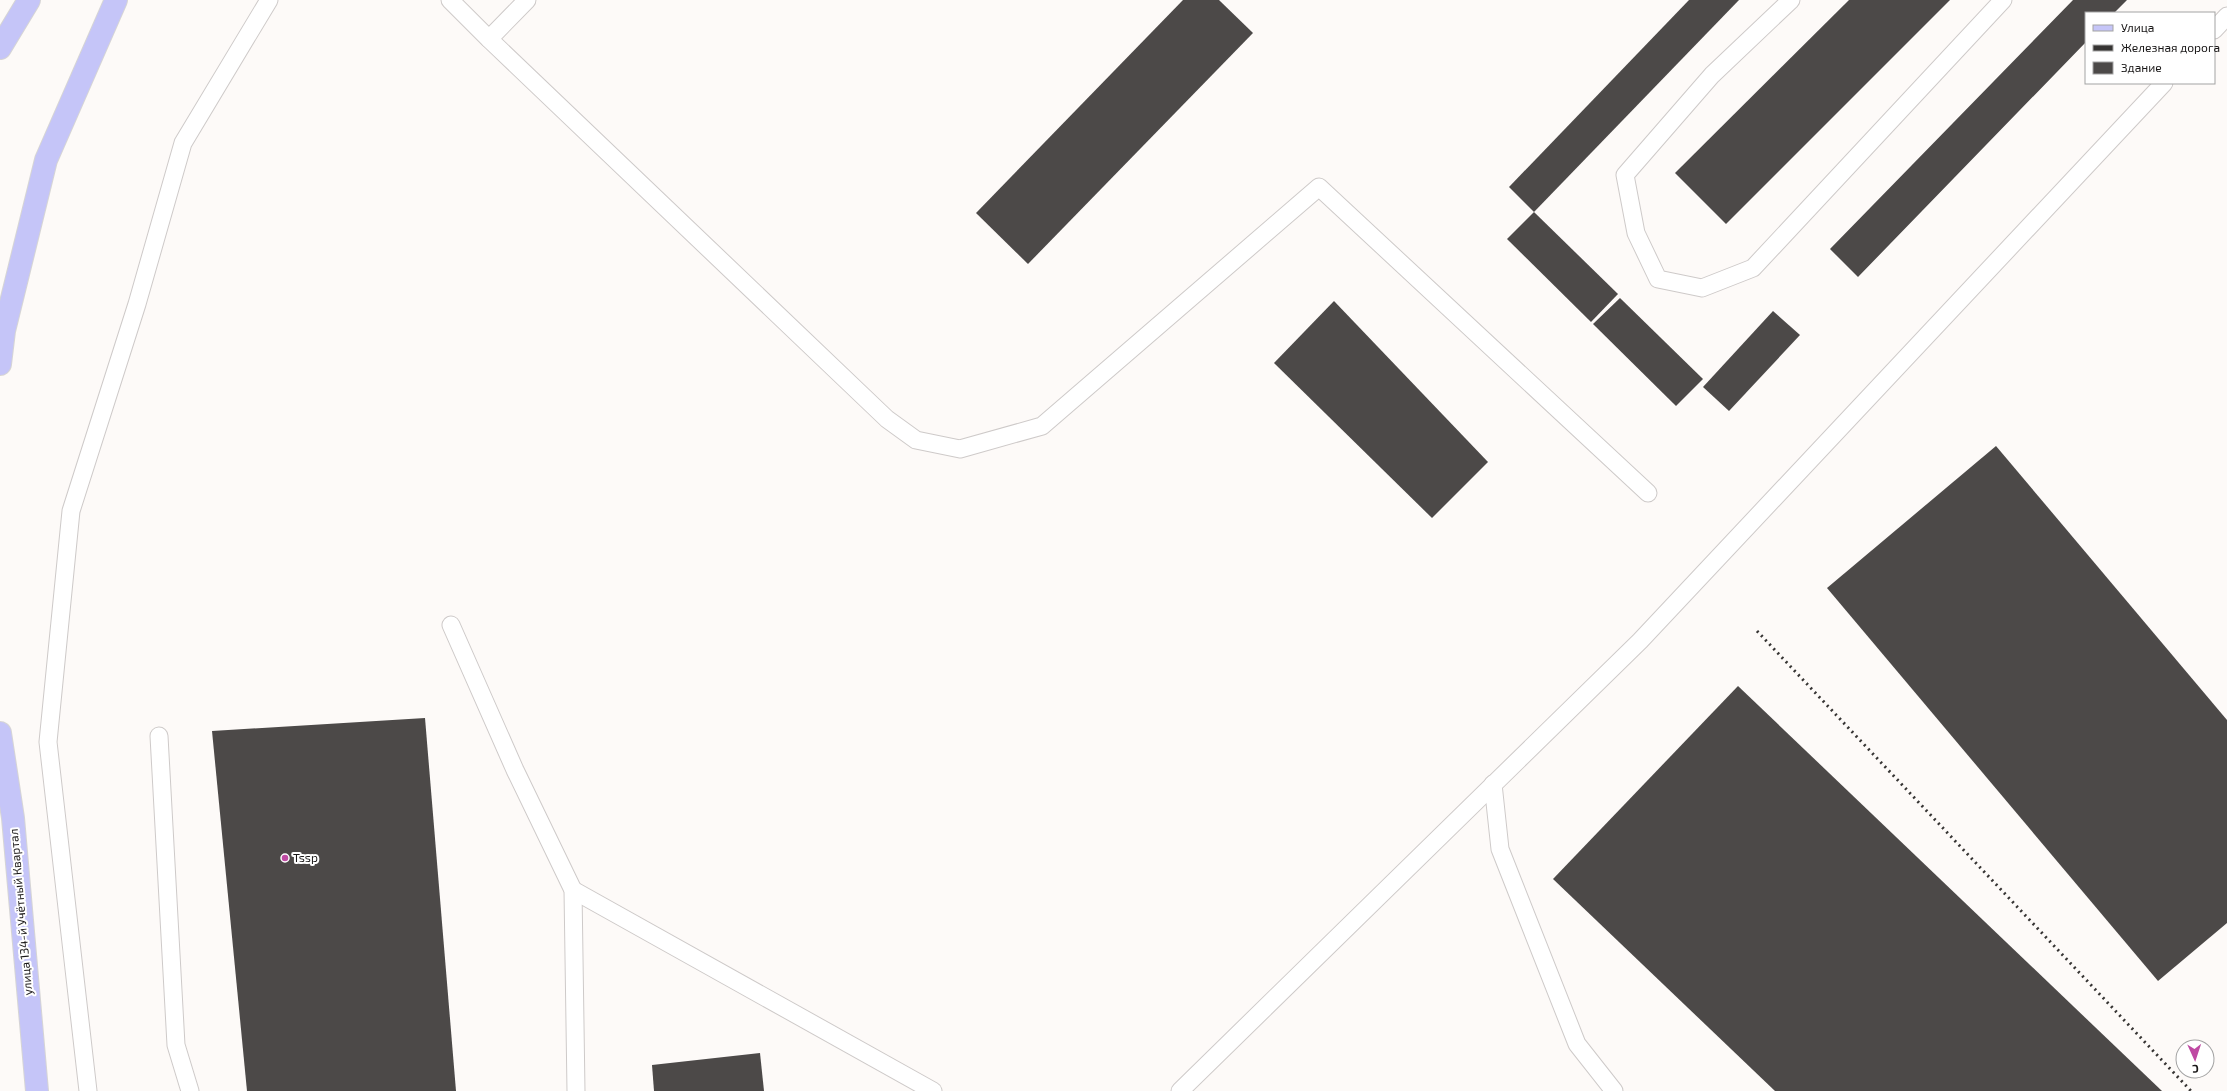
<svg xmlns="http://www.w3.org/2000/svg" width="2227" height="1091" viewBox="0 0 2227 1091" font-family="'Exo 2',sans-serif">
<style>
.building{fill:#4c4948}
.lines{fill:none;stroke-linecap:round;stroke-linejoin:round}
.lane-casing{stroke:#cecac9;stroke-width:19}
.primary-casing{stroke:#d6d5d5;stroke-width:24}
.lane{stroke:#fff;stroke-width:17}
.primary{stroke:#c5c5f8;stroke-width:22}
.rail{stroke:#363433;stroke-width:3;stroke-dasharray:2 4;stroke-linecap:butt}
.poi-dot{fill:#bf4aa3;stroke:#fff;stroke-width:1.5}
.labels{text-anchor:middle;stroke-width:4;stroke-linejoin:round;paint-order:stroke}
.poi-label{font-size:12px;fill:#1a1818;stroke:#fff;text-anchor:start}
.street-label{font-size:12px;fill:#1a1818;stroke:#fff}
</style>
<rect width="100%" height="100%" fill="#fdfaf8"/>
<g class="building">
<polygon points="1183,0 1219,0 1253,33 1028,264 976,213"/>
<polygon points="1689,0 1739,0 1534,212 1509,187"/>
<polygon points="1849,0 1950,0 1726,224 1675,173"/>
<polygon points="2073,0 2127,0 2114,13 2086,13 2086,42 1858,277 1830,249"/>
<polygon points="1534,212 1618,294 1591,322 1507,239"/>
<polygon points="1620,298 1703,379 1676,406 1593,324"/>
<polygon points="1334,301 1488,462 1432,518 1274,363"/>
<polygon points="1773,311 1800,335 1729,411 1703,387"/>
<polygon points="1996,446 2227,720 2227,923 2158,981 1827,588"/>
<polygon points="1738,686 2162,1091 1775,1091 1553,879"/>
<polygon points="425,718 456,1091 247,1091 212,731"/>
<polygon points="760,1053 764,1091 654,1091 652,1065"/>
</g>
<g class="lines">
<g class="lane-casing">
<g id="lane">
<polyline points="450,0 489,39"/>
<polyline points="527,0 489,39 887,419 916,440 960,449 1042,426 1319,187 1648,493"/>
<polyline points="1791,0 1712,75 1625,175 1636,233 1658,279 1702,288 1753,268 2003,0"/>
<polyline points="2214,30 2227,16"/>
<polyline points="451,625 515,770 573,890 576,1091"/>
<polyline points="159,736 176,1045 190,1091"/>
<polyline points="1493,784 1500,849 1577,1044 1614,1091"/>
<polyline points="573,890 933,1091"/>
<polyline points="88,1091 48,742 71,511 137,304 183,143 269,0"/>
<polyline points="1180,1091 1640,641 2164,83"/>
</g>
</g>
<g class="primary-casing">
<g id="primary">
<polyline points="0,48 29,0"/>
<polyline points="0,364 4,331 46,160 116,0"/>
<polyline points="0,733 13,818 37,1091"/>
</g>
</g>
<use href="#lane" class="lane"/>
<use href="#primary" class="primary"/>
<polyline class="rail" points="1757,631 2191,1091"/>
</g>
<circle class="poi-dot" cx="285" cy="858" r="4"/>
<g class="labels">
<g class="poi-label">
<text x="293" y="862">Tssp</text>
</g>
<g class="street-label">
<text transform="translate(21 912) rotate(-95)" y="4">улица 134-й Учётный Квартал</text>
</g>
</g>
<rect x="2085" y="12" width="130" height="72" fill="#ffffff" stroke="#a3a3a3"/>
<rect x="2093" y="25" width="20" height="6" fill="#c5c5f8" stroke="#a3a3a3"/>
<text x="2121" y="32" font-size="12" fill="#1a1818">Улица</text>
<rect x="2093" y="45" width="20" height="6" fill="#363433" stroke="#a3a3a3"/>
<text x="2121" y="52" font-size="12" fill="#1a1818">Железная дорога</text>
<rect x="2093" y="62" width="20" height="12" fill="#4c4948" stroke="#a3a3a3"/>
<text x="2121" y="72" font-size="12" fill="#1a1818">Здание</text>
<g transform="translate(2195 1059) rotate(177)"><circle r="19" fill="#ffffff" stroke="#a3a3a3"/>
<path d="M0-3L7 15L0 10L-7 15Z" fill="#bf4aa3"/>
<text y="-6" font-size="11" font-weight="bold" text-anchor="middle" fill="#1a1818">С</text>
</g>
</svg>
